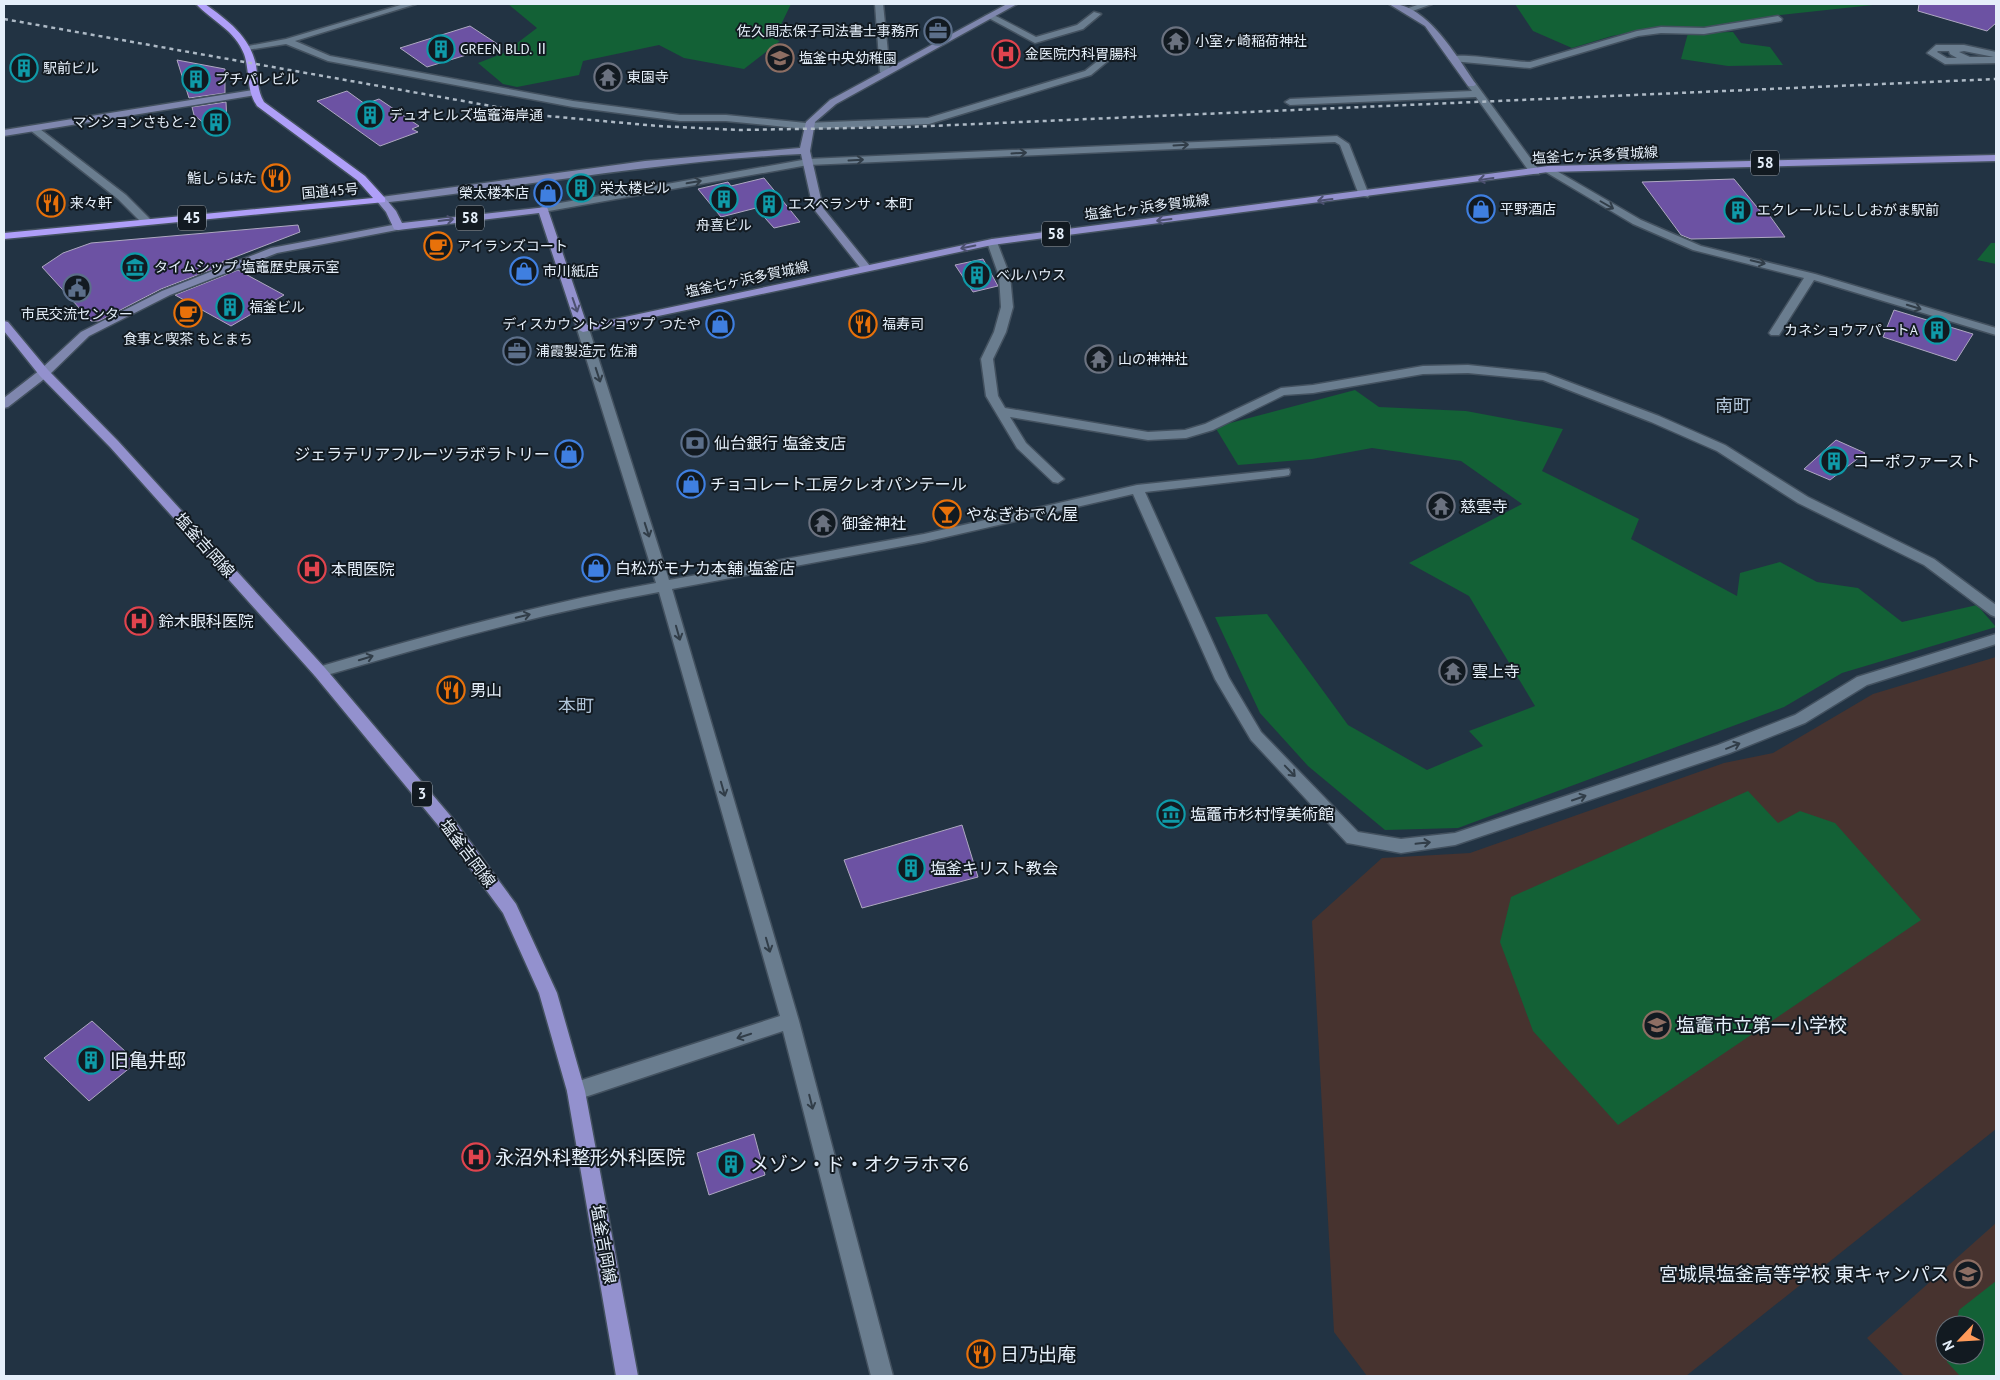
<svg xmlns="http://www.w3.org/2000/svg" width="2000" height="1380" viewBox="0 0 2000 1380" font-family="'PT Sans','Noto Sans JP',sans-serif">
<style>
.education{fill:#47332f;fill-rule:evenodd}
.green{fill:#136136}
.building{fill:#6c52a3;stroke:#aea8c1}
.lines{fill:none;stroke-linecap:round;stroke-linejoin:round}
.street-casing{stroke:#43515f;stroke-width:3}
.secondary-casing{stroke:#43515f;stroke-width:3}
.primary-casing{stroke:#43515f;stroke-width:3}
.highway-casing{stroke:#43515f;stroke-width:3}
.street{fill:#6a7d8f;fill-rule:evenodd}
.secondary{fill:#7f87ae;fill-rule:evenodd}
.primary{fill:#9391ce;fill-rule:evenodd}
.highway{fill:#af9ff8;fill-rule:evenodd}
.rail{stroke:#adb9c5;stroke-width:2.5;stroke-dasharray:4 4;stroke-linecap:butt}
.oneway{stroke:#313d48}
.oneway2{stroke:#4c506f}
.labels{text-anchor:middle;stroke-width:4;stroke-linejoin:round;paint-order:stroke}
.far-poi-label{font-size:14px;fill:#e5effa;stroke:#121a21;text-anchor:start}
.far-street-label{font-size:14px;fill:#e5effa;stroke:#121a21}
.shield{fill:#121a21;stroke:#a6afb9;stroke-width:1}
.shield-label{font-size:15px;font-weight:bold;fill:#e5effa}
.poi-label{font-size:16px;fill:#e5effa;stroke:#121a21;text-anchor:start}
.street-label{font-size:16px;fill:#e5effa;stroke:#121a21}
.neighbourhood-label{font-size:18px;fill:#b1c5d9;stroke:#121a21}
.near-poi-label{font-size:19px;fill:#e5effa;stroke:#121a21;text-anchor:start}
</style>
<rect width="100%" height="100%" fill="#223343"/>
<g class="education">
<polygon points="1996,657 1996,1129 1686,1376 1367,1376 1334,1332 1312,921 1382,858 1470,853 1724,763 1773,753 1873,694"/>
<path d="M1996,1223V1376H1904L1867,1338ZM1945,1325H1975V1355H1945Z"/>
</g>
<g class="green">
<polygon points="508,4 791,4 774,39 780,41 744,69 684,58 659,45 583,61 579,75 517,87 503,84 478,63 504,53 537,28"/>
<polygon points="1515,4 1882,4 1770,16 1734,25 1704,29 1654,28 1612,36 1572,48 1533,31"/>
<polygon points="1733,32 1741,43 1770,47 1783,65 1728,66 1681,59 1688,33"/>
<polygon points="1991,243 1996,243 1996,264 1977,260"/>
<polygon points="1355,390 1379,407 1466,411 1563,429 1542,471 1639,519 1631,539 1737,596 1740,573 1780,562 1817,582 1858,588 1902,622 1977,605 1996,627 1842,673 1784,707 1458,828 1385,830 1308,766 1260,713 1215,617 1267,614 1348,725 1427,770 1483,746 1469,731 1535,706 1469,596 1409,563 1522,504 1461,461 1372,448 1312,459 1238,465 1215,427"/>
<polygon points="1748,791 1778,823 1800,811 1835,823 1921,920 1618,1125 1533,1031 1500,942 1511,897"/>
<polygon points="1996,1281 1996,1376 1960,1376 1947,1362 1949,1355 1975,1355 1975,1325 1956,1325 1959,1310"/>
</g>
<g class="building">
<polygon points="1919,4 1996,4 1996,23 1987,31 1918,11"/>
<polygon points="470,26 499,45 427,67 400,48"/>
<polygon points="177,60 225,69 225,93 189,98"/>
<polygon points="347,91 365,104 379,99 419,126 412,129 418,132 380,146 317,101"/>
<polygon points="226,102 227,123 211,129 194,115 192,107"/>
<polygon points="764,178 800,222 774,228 756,208 721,217 698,189 728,182 731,186"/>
<polygon points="1734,179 1761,212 1767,212 1785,237 1691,239 1681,235 1642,182"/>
<polygon points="298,225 300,232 222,262 226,264 161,289 99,321 91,321 42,267 63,253 91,243"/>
<polygon points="983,259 998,286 973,292 955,265"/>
<polygon points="238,270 284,295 231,326 175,295"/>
<polygon points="1894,310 1973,334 1956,361 1883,337"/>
<polygon points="1836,440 1865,453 1830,480 1804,469"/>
<polygon points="962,825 978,877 862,908 844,860"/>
<polygon points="92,1021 137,1062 89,1101 44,1058"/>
<polygon points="754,1134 765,1175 709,1195 697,1153"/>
</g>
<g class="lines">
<g class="street-casing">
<g id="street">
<polygon points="404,4 416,4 295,41 330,56 573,101 680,115 726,115 806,123 928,118 1085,71 1113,49 1120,51 1091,75 929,124 806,129 726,121 680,121 573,107 328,61 286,44 247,50 243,47 286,39"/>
<polygon points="875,4 883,4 890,72 885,75 880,72"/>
<polygon points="1420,4 1432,4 1407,13 1403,10"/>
<polygon points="1094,12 1101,14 1083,29 1035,43 985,16 992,14 1036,37 1077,25"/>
<path d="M1778,16L1782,19L1781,21L1704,34L1661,33L1638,36L1530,68L1452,61L1448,58C1456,51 1514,62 1530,62L1637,31L1661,27L1704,28Z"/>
<path d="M1936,45H1964L1996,52V63L1945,64L1927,53ZM1938,51H1949L1950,54L1957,58H1947L1937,52ZM1964,51L1994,57H1970L1959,52Z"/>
<polygon points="1470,84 1476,84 1539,170 1539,174 1531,174 1476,97 1290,105 1285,102 1290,99 1472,91 1468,86"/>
<polygon points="30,126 36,126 126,195 151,220 151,224 143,224 118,199 30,130"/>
<polygon points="1337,136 1349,144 1369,195 1368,197 1359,195 1340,145 1335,142 808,165 543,212 538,209 543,206 808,159"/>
<polygon points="1548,166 1641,220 1701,246 1815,274 1996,328 1996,335 1814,280 1779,335 1771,335 1769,333 1804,278 1693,250 1633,224 1544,171 1543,169"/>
<polygon points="992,239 997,242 1010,276 1013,307 1006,332 993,359 998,396 1005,408 1148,432 1185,430 1205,424 1281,388 1313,385 1423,366 1468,365 1545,373 1659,416 1725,445 1808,497 1934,559 1996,605 1996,617 1991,615 1924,565 1798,503 1717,451 1651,422 1543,380 1468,373 1423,374 1313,393 1284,395 1213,430 1186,438 1148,440 1010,417 1026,443 1064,479 1058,483 1053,482 1017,448 986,396 981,359 994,332 1001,307 999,276 987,242"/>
<path d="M583,326L589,329L669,580L924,534L1137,485L1289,469L1290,472L1289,475L1284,476L1145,492L1229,678L1261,732L1358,832L1401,839L1455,833L1718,745L1795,715L1857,677L1996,634V644L1867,685L1805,723L1730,753L1455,845L1401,853L1353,844L1347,843L1251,740L1215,679L1133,494L924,542L672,589L799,1021L893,1376H871L783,1031L576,1100L569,1097L567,1091L569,1085L576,1082L780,1016L659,592C542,613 433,644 320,677L315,676L313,672L315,668C428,635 540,604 656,583L577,329Z"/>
</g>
</g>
<g class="secondary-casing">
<g id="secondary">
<path d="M1007,4H1017L836,104L815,122L810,151L823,208L870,266V270H862L813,208L801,154C660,161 521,187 381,203L376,200L381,197L645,161L800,148L806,122L830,100Z"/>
<path d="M1389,4C1426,2 1457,57 1476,84L1474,86H1468L1425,26Z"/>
<polygon points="253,90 258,93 256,95 4,136 4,130"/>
<polygon points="398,224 403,227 402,229 277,253 170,295 89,336 48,376 8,407 4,408 4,398 40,370 81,332 162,291 271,248"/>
</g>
</g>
<g class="primary-casing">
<g id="primary">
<polygon points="1996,155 1996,161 1548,172 992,245 583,332 577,329 539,213 398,230 394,229 386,212 376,200 377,198 385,198 396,211 402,223 547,207 587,325 992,239 1548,166"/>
<polygon points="4,321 8,322 48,370 118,441 325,668 454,820 516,904 557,993 585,1091 638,1376 616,1376 567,1091 539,993 503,913 442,830 315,676 110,447 40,376 4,331"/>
</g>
</g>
<g class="highway-casing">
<path id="highway" d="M196,4H205C227,20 250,36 256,65C258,78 257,90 264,102L365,176L385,198V202L4,239V233L373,198L357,180L257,106C246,90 250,71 244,54C235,30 212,21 196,4Z"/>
</g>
<use href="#street" class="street"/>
<use href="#secondary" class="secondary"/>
<use href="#primary" class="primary"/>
<use href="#highway" class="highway"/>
<polyline class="rail" points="4,19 547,116 658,126 739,130 908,127 1996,79"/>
</g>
<defs><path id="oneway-shaft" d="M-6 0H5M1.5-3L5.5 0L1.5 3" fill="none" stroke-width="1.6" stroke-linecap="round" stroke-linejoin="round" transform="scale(1.25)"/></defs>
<g class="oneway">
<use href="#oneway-shaft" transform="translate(1181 145) rotate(-3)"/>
<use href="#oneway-shaft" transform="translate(1019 153) rotate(-3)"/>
<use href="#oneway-shaft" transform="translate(856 160) rotate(-3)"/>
<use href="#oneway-shaft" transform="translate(694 182) rotate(-10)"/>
<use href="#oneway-shaft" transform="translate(1607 205) rotate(30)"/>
<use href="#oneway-shaft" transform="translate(1758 262) rotate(13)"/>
<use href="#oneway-shaft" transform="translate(1914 307) rotate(17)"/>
<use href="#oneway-shaft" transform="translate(598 375) rotate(72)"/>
<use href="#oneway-shaft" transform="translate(647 530) rotate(72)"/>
<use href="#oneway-shaft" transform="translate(523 616) rotate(-14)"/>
<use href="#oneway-shaft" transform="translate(678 633) rotate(74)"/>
<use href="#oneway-shaft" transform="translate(366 658) rotate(-17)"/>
<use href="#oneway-shaft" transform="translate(1733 746) rotate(-22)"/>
<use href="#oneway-shaft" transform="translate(1290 771) rotate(46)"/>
<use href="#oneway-shaft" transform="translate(723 789) rotate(74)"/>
<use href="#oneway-shaft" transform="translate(1579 798) rotate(-19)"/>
<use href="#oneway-shaft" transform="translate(1423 843) rotate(-6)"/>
<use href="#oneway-shaft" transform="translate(768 945) rotate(74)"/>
<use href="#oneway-shaft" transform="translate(744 1036) rotate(162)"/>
<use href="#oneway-shaft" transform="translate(811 1102) rotate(76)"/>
</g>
<g class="oneway2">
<use href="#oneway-shaft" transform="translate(1486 179) rotate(172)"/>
<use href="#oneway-shaft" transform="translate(1325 200) rotate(173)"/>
<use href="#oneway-shaft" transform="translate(446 220) rotate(-7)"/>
<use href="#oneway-shaft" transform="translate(1164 220) rotate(173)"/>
<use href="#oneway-shaft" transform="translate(968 247) rotate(168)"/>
<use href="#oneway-shaft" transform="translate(575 305) rotate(71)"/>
</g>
<defs>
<g id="office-ring" transform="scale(1.4375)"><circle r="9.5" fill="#121a21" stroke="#5c6f8a" stroke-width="1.5"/><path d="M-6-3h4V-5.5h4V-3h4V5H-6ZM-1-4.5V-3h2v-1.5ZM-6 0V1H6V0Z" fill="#5c6f8a"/></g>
<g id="temple-ring" transform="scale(1.4375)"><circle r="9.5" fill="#121a21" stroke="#6b7280" stroke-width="1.5"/><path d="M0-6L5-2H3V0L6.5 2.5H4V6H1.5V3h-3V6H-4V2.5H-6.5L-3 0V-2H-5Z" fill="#6b7280"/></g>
<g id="building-ring" transform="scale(1.4375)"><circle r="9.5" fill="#121a21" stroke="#0f9aa8" stroke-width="1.5"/><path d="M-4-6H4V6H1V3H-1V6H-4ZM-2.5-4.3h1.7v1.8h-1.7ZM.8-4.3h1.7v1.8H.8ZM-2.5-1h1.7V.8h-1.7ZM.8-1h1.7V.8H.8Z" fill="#0f9aa8"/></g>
<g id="hospital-ring" transform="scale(1.4375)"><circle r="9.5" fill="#121a21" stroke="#e0444e" stroke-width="1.5"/><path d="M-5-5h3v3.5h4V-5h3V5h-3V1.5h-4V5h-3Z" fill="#e0444e"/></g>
<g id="school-ring" transform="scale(1.4375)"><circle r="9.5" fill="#121a21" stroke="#8d6e63" stroke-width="1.5"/><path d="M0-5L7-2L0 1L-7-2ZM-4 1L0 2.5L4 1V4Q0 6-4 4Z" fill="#8d6e63"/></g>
<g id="restaurant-ring" transform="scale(1.4375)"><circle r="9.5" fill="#121a21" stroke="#e8710a" stroke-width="1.5"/><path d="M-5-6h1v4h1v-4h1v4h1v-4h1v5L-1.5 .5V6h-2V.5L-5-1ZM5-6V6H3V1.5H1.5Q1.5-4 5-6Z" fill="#e8710a"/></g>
<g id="shop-ring" transform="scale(1.4375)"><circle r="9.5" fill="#121a21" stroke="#3f7fe0" stroke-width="1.5"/><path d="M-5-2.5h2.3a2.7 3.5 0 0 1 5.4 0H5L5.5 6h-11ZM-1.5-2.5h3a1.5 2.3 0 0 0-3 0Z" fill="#3f7fe0"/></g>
<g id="cafe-ring" transform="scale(1.4375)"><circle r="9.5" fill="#121a21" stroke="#e8710a" stroke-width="1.5"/><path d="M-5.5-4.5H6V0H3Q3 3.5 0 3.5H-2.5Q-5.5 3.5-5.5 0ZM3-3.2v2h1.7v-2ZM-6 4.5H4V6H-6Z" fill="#e8710a"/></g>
<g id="museum-ring" transform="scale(1.4375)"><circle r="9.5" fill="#121a21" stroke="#0f9aa8" stroke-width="1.5"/><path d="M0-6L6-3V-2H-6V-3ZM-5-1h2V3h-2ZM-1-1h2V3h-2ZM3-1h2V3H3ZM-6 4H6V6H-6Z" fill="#0f9aa8"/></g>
<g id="civic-ring" transform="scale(1.4375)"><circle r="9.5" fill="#121a21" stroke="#5c6f8a" stroke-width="1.5"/><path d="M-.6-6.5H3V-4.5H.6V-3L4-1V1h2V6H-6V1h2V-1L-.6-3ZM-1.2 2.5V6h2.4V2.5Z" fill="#5c6f8a"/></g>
<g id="bank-ring" transform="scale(1.4375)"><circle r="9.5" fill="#121a21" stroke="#5c6f8a" stroke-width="1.5"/><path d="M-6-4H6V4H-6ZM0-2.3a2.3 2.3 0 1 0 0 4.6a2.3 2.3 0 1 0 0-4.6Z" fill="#5c6f8a"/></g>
<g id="bar-ring" transform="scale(1.4375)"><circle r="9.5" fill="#121a21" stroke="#e8710a" stroke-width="1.5"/><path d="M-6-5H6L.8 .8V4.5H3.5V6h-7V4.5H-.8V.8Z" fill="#e8710a"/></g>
</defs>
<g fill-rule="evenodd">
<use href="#office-ring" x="938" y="31"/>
<use href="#temple-ring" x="1176" y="41"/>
<use href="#building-ring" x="441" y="49"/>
<use href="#hospital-ring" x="1006" y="54"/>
<use href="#school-ring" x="780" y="58"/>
<use href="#building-ring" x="24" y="68"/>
<use href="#temple-ring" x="608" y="77"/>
<use href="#building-ring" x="196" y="79"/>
<use href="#building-ring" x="370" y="115"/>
<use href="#building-ring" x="216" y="122"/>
<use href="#restaurant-ring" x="276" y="178"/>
<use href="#building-ring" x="581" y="188"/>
<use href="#shop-ring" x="548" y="193"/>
<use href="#building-ring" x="724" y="199"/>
<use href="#restaurant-ring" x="51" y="203"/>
<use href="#building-ring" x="769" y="204"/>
<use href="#shop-ring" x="1481" y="209"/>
<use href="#building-ring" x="1738" y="210"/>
<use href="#cafe-ring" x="438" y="246"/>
<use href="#museum-ring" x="135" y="267"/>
<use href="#shop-ring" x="524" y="271"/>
<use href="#building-ring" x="977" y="275"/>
<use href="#civic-ring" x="77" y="288"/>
<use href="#building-ring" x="230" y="307"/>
<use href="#cafe-ring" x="188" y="313"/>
<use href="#shop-ring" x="720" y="324"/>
<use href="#restaurant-ring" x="863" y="324"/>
<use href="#building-ring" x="1937" y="330"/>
<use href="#office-ring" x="517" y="351"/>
<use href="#temple-ring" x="1099" y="359"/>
<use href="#bank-ring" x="695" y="443"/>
<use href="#shop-ring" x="569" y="454"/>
<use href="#building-ring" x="1834" y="461"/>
<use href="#shop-ring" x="691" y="484"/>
<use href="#temple-ring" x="1441" y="506"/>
<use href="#bar-ring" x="947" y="514"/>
<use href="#temple-ring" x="823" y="523"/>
<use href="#shop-ring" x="596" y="568"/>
<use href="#hospital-ring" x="312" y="569"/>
<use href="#hospital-ring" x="139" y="621"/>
<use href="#temple-ring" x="1453" y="671"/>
<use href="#restaurant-ring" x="451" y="690"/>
<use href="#museum-ring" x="1171" y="814"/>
<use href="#building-ring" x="911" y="868"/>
<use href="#school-ring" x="1657" y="1025"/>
<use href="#building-ring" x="91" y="1060"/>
<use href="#hospital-ring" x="476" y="1157"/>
<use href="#building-ring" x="731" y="1164"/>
<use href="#school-ring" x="1968" y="1274"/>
<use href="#restaurant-ring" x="981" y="1354"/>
</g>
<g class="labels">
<g class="far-poi-label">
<text x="919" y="36" text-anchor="end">佐久間志保子司法書士事務所</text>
<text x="1195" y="46">小室ヶ崎稲荷神社</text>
<text x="460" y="54">GREEN BLD. Ⅱ</text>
<text x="1025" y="59">金医院内科胃腸科</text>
<text x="799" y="63">塩釜中央幼稚園</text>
<text x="43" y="73">駅前ビル</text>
<text x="627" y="82">東園寺</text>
<text x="215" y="84">プチパレビル</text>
<text x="389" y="120">デュオヒルズ塩竈海岸通</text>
<text x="197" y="127" text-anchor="end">マンションさもと-2</text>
<text x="257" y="183" text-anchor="end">鮨しらはた</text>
<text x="600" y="193">栄太楼ビル</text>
<text x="529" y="198" text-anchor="end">榮太楼本店</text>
<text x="70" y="208">来々軒</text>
<text x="788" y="209">エスペランサ・本町</text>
<text x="1500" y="214">平野酒店</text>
<text x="1757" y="215">エクレールにししおがま駅前</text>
<text x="724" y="230" text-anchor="middle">舟喜ビル</text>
<text x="457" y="251">アイランズコート</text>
<text x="154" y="272">タイムシップ 塩竈歴史展示室</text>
<text x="543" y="276">市川紙店</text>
<text x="996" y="280">ベルハウス</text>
<text x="249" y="312">福釜ビル</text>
<text x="77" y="319" text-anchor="middle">市民交流センター</text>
<text x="701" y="329" text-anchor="end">ディスカウントショップ つたや</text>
<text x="882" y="329">福寿司</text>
<text x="1918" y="335" text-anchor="end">カネショウアパートA</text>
<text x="188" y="344" text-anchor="middle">食事と喫茶 もとまち</text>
<text x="536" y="356">浦霞製造元 佐浦</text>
<text x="1118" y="364">山の神神社</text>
</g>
<g class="far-street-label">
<text transform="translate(1595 155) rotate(-3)" y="5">塩釜七ヶ浜多賀城線</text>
<text transform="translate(330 191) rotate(-5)" y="5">国道45号</text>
<text transform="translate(1147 207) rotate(-7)" y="5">塩釜七ヶ浜多賀城線</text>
<text transform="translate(747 279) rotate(-12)" y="5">塩釜七ヶ浜多賀城線</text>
</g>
<g class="shield">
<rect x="1751" y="150.5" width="28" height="25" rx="4"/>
<rect x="178" y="205.5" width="28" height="25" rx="4"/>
<rect x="456" y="205.5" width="28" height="25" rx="4"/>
<rect x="1042" y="221.5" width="28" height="25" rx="4"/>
<rect x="412" y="781.5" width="20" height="25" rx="4"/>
</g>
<g class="shield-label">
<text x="1765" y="168">58</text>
<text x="192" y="223">45</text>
<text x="470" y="223">58</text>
<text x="1056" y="239">58</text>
<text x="422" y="799">3</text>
</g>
<g class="poi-label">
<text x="714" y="449">仙台銀行 塩釜支店</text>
<text x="550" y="460" text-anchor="end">ジェラテリアフルーツラボラトリー</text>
<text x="1853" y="467">コーポファースト</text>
<text x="710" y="490">チョコレート工房クレオパンテール</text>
<text x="1460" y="512">慈雲寺</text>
<text x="966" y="520">やなぎおでん屋</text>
<text x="842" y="529">御釜神社</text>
<text x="615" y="574">白松がモナカ本舗 塩釜店</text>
<text x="331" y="575">本間医院</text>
<text x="158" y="627">鈴木眼科医院</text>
<text x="1472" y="677">雲上寺</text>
<text x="470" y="696">男山</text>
<text x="1190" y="820">塩竈市杉村惇美術館</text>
<text x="930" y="874">塩釜キリスト教会</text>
</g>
<g class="street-label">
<text transform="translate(205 545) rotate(48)" y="6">塩釜吉岡線</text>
<text transform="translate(468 853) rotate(53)" y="6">塩釜吉岡線</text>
<text transform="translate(604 1244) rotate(80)" y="6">塩釜吉岡線</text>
</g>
<g class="neighbourhood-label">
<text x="1733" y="412">南町</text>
<text x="576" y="712">本町</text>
</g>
<g class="near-poi-label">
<text x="1676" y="1032">塩竈市立第一小学校</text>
<text x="110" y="1067">旧亀井邸</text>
<text x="495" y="1164">永沼外科整形外科医院</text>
<text x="750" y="1171">メゾン・ド・オクラホマ6</text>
<text x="1949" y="1281" text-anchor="end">宮城県塩釜高等学校 東キャンパス</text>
<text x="1000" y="1361">日乃出庵</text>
</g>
</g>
<rect width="2000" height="1380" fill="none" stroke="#e5effa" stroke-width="10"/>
<g transform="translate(1960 1340) rotate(245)"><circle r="24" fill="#121a21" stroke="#666f78"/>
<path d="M0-4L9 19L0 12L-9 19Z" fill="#ff9b5a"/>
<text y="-8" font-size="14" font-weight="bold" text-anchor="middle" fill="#e5effa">N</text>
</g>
</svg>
